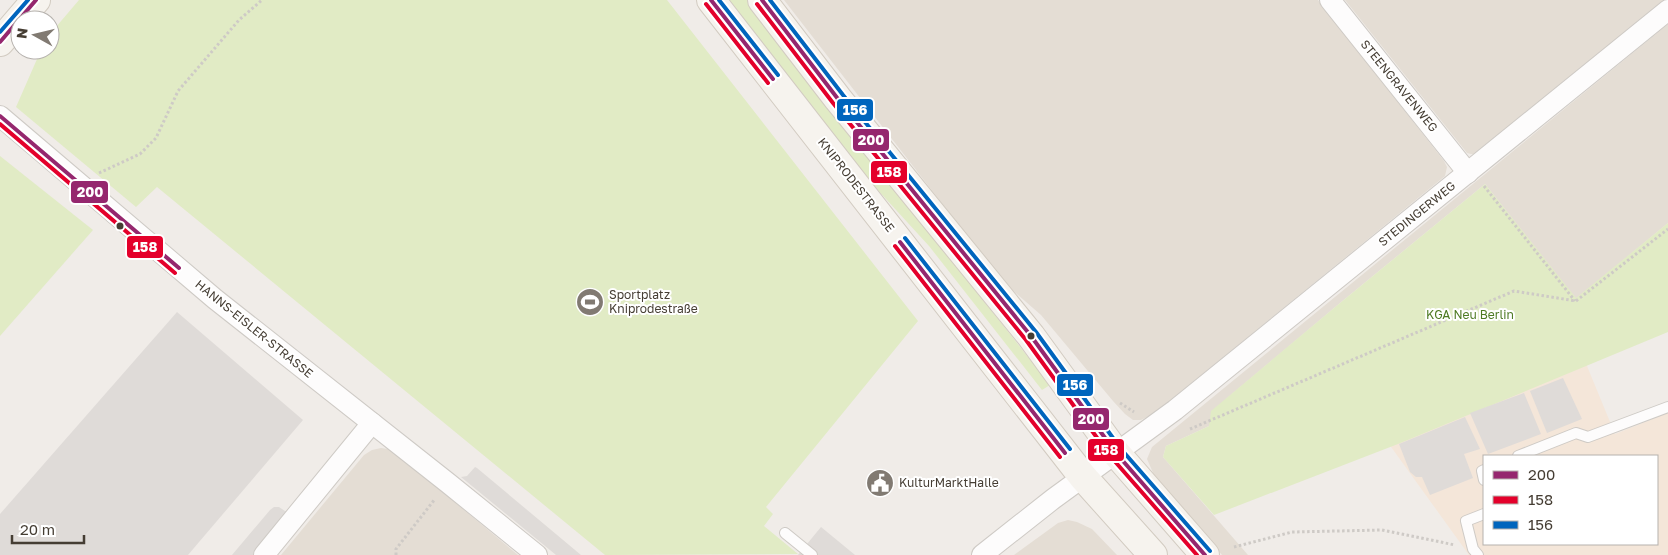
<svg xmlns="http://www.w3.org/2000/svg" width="1668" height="555" viewBox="0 0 1668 555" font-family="'Golos Text',sans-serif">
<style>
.residential{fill:#e4ddd4}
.commercial{fill:#f4e6d9;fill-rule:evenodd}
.green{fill:#e1ebc5}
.parking{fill:#dfdbd8}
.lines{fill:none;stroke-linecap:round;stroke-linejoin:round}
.service-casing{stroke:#cecac5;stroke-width:12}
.minor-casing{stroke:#cecac5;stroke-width:22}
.secondary-casing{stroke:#d2cbc1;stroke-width:30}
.path{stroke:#cecac6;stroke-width:3;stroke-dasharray:2.5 2.5;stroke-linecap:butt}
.service{stroke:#fdfcfc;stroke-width:10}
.minor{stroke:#fdfcfc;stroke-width:20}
.secondary{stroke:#f6f3ee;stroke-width:28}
.bus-1-casing{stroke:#fff;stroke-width:8}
.bus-2-casing{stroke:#fff;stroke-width:8}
.bus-3-casing{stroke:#fff;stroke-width:8}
.bus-1{stroke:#95276e;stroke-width:4}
.bus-2{stroke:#e4002b;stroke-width:4}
.bus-3{stroke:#0065bd;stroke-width:4}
.bus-dot{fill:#453d33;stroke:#fff;stroke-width:2}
.labels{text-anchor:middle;stroke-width:4;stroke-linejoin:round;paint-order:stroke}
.street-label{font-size:12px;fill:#453d33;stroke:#fff}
.poi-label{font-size:12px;fill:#453d33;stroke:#fff;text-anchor:start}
.park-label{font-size:12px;fill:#4d7a23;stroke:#fff}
.line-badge{stroke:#fff;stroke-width:2}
.badge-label{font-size:14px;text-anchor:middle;font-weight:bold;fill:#fff}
</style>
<rect width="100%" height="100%" fill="#f0ece8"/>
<g class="residential">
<polygon points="784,0 1318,0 1444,161 1447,167 1445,176 1155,413 1141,420 1133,420 1125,414 1113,401 1041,315 1003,282"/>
<polygon points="1345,0 1665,0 1491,143 1476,154 1471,154 1467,153"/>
<polygon points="1668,24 1668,223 1576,299 1485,184 1340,303 1226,399 1209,426 1166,446 1163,457 1248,555 1222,555 1154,475 1147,459 1152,447"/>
<polygon points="381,448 388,449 396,453 518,555 281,555 364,455 372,450"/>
<polygon points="1068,520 1077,522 1092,529 1117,555 1014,555 1058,523"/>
</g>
<path class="commercial" d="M1580,349L1615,434L1668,413V555H1469L1381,433ZM1484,456H1657V544H1484Z"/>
<g class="green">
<polygon points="79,0 667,0 918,321 766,507 773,514 764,526 798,554 605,555 157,187 136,207 16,107 41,50 50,50 50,34"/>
<polygon points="722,0 747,0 1050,385 1042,390 929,246 864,175"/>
<polygon points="0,156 93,230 0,336"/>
<polygon points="1485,184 1576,298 1668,223 1668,332 1398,444 1214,515 1163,457 1166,446 1209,426 1211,411 1340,303"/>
</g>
<g class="parking">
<polygon points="177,312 303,420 188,555 0,555 0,514"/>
<polygon points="1563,378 1582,419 1547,433 1530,391"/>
<polygon points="1524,393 1541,434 1488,454 1470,413"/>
<polygon points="1465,417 1480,449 1464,454 1473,478 1430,495 1422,477 1416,477 1410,472 1399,444"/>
<polygon points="475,467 477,468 581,555 556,555 461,477 467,476"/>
<polygon points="274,507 279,507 285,511 291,511 253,555 232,555 270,510"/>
<polygon points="821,527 855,555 798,555"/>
</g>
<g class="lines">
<g class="service-casing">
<g id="service">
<polyline points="1518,456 1576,433 1588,437 1668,407"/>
<polyline points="1484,470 1482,471 1484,480"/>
<polyline points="785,533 812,555"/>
<polyline points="1478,555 1473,549 1466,521 1484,514"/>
</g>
</g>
<g class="minor-casing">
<g id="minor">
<polyline points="1330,0 1468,173"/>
<polyline points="0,116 215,299 448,483 537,555"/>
<polyline points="264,555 372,423"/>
<polyline points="982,555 1053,499 1175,410 1668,10"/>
</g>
</g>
<g class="secondary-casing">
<g id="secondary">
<polyline points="711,0 1083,477 1153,555"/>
<polyline points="762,0 838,99 1031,336 1116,453 1205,555"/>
<polyline points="0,42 36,0"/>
</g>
</g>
<g class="path">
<polyline points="99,173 140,154 156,138 178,91 239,20 262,0"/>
<polyline points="1484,186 1575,301"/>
<polyline points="1120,403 1134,412"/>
<polyline points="1190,429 1514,291 1576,301 1668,229"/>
<polyline points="1234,547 1292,532 1382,530 1455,545"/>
<polyline points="396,555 396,549 435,499"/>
</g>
<use href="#service" class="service"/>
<use href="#minor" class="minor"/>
<use href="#secondary" class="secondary"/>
<g class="bus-1-casing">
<g id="bus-1">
<polyline points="711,0 773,79"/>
<polyline points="762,0 838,99 1031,336 1116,453 1205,555"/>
<polyline points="0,42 36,0"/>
<polyline points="0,116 179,268"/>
<polyline points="900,242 1065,453"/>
</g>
</g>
<g class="bus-2-casing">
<g id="bus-2">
<polyline points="706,4 768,83"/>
<polyline points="757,4 833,103 1026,340 1111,457 1197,555"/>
<polyline points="0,124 175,273"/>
<polyline points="895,246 1060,457"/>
</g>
</g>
<g class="bus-3-casing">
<g id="bus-3">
<polyline points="719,0 778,75"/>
<polyline points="770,0 843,95 1036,332 1121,449 1210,551"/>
<polyline points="0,32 28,0"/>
<polyline points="905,238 1070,449"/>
</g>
</g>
<use href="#bus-1" class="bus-1"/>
<use href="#bus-2" class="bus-2"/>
<use href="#bus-3" class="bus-3"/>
</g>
<defs>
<g id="stadium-disc" transform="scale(1.4375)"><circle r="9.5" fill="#817a72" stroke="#fff"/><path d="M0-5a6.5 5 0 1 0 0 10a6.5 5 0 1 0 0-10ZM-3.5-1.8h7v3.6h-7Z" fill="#fff"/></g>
<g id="civic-disc" transform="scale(1.4375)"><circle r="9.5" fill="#817a72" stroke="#fff"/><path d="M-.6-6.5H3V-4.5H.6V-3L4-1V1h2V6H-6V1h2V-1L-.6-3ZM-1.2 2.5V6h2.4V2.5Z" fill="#fff"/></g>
</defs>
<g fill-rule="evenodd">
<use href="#stadium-disc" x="590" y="302"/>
<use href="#civic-disc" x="880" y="483"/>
</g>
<g class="bus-dot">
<circle cx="120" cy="226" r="4.5"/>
<circle cx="1031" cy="336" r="4.5"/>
</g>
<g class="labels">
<g class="street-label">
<text transform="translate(1399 86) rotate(51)" y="4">STEENGRAVENWEG</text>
<text transform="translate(856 185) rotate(52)" y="4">KNIPRODESTRASSE</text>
<text transform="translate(1417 214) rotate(-39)" y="4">STEDINGERWEG</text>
<text transform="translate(254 329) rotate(39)" y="4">HANNS-EISLER-STRASSE</text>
</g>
<g class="poi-label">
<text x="609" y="299">Sportplatz<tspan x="609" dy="14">Kniprodestraße</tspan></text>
<text x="899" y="487">KulturMarktHalle</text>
</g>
<g class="park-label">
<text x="1470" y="319">KGA Neu Berlin</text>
</g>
</g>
<g class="line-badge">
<rect x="836" y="98" width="38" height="24" rx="5" fill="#0065bd"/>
<rect x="852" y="128" width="38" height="24" rx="5" fill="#95276e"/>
<rect x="870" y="160" width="38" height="24" rx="5" fill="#e4002b"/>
<rect x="70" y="180" width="39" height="24" rx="5" fill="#95276e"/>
<rect x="126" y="235" width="38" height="24" rx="5" fill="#e4002b"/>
<rect x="1056" y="373" width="38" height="24" rx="5" fill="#0065bd"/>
<rect x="1072" y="407" width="38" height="24" rx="5" fill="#95276e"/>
<rect x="1087" y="438" width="38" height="24" rx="5" fill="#e4002b"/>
</g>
<g class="badge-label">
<text x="855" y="115">156</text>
<text x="871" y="145">200</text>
<text x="889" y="177">158</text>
<text x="90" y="197">200</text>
<text x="145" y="252">158</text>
<text x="1075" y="390">156</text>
<text x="1091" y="424">200</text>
<text x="1106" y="455">158</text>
</g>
<rect x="1483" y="455" width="175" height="90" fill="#ffffff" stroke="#b5b1ad"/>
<rect x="1493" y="471" width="25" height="8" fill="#95276e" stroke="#b5b1ad"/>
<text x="1528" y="480" font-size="15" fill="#453d33">200</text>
<rect x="1493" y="496" width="25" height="8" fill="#e4002b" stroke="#b5b1ad"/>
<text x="1528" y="505" font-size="15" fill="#453d33">158</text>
<rect x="1493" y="521" width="25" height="8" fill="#0065bd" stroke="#b5b1ad"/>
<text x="1528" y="530" font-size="15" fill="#453d33">156</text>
<g transform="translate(35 35) rotate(278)"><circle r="24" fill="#ffffff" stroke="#b5b1ad"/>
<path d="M0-4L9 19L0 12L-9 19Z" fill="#817a72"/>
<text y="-8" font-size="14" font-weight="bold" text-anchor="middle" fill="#453d33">N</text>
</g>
<path d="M12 535v8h72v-8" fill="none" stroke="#453d33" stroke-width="2.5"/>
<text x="20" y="535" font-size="15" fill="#453d33" stroke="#ffffff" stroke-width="4" paint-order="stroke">20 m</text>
</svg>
